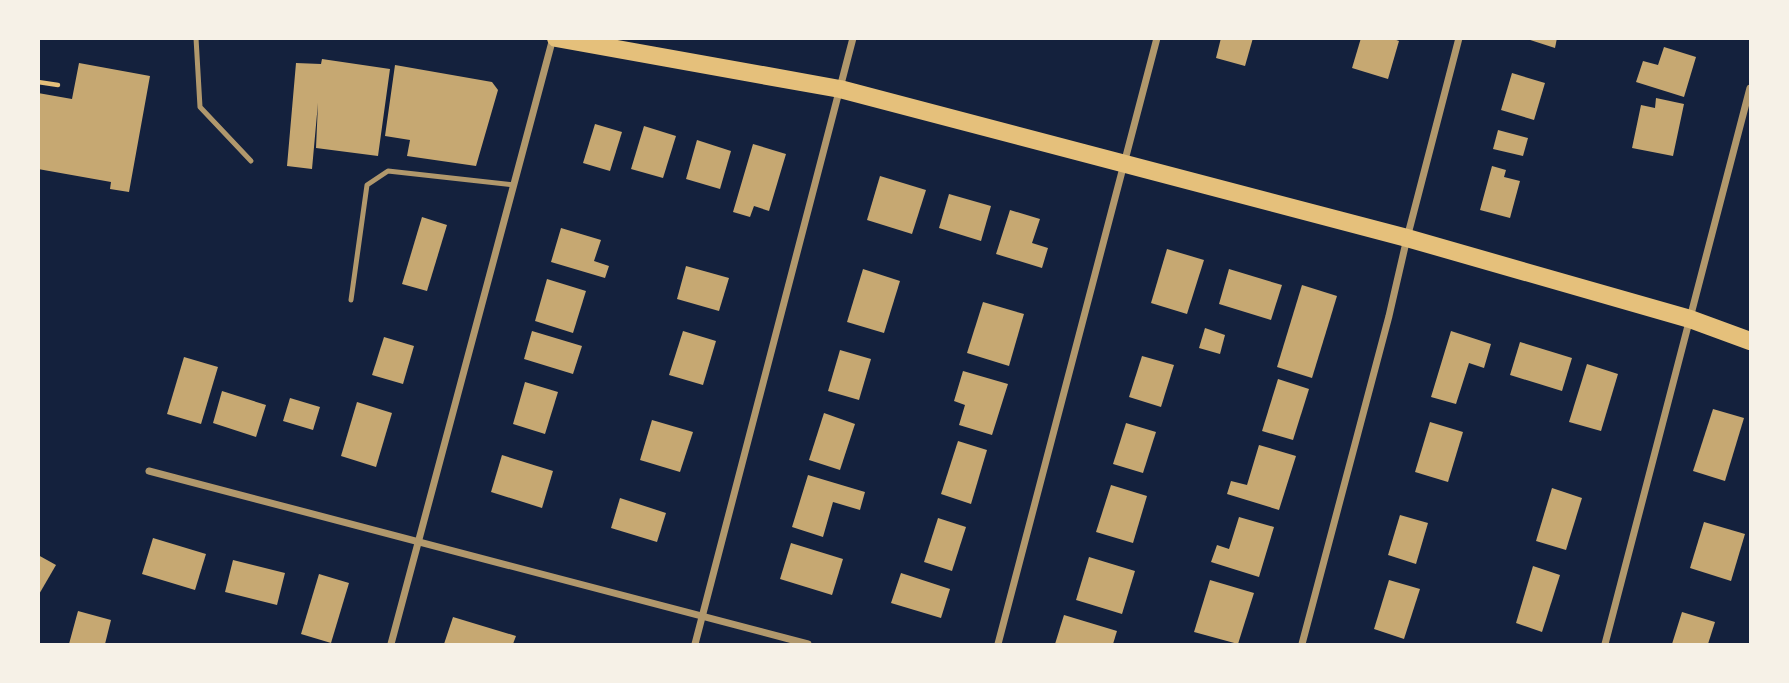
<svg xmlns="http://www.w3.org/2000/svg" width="1789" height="683" viewBox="0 0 1789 683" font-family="'Fira Sans Condensed',sans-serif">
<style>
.building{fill:#c6a872}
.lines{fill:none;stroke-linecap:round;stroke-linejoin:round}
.path{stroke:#e5c07b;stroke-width:4.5}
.service{stroke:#b1986c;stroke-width:5}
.minor{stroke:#b1986c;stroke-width:7}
.primary{stroke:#e5c07b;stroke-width:18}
</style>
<rect width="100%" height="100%" fill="#14213d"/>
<g class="building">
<polygon points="1221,38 1253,38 1245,66 1216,58"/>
<polygon points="1361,38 1391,38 1399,41 1388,79 1352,68"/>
<polygon points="1524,38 1557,38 1555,48"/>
<polygon points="1664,47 1696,57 1684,97 1636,82 1643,61 1658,65"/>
<polygon points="322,59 390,69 378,156 316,148 318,103 312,169 287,166 296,63 321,64"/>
<polygon points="79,63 150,76 129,192 110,189 111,182 38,169 38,93 72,99"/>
<polygon points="395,65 492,82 498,90 476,166 407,156 410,140 385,136"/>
<polygon points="1512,73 1545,83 1534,120 1501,110"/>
<polygon points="1656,98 1684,104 1673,156 1632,148 1641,105 1655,108"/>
<polygon points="595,124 622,132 610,171 583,163"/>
<polygon points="644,126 676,136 663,178 631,169"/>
<polygon points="1498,130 1528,138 1523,156 1493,149"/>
<polygon points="697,140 731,151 720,189 686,179"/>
<polygon points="753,144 786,154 769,211 754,206 750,217 733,212"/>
<polygon points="1492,166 1506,170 1504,177 1520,181 1510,218 1480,210"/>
<polygon points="880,176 926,190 912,234 867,220"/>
<polygon points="949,194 991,206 981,241 939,228"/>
<polygon points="1010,210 1040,219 1032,243 1048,248 1042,268 996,254"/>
<polygon points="422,217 447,225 427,291 402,284"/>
<polygon points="561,228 601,240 594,261 609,266 605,278 551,262"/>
<polygon points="1167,249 1204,260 1187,314 1151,303"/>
<polygon points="686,266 729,278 719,311 677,299"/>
<polygon points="863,269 900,281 884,333 847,322"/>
<polygon points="1229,269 1282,285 1271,320 1219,304"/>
<polygon points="547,279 586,291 573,333 535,321"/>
<polygon points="1302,285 1337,296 1312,378 1277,367"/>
<polygon points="983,302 1024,314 1009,366 967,353"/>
<polygon points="1205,328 1225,335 1220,354 1199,348"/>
<polygon points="532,331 582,346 573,374 524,359"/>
<polygon points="683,331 716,341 703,385 669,375"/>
<polygon points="1451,331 1491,344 1484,368 1469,363 1456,404 1431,397"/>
<polygon points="384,337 414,346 403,384 372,375"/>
<polygon points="1520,342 1572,358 1562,391 1510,375"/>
<polygon points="840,350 871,359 859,400 828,391"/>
<polygon points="1142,356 1174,365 1161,407 1129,397"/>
<polygon points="184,357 218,367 201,424 167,414"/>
<polygon points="1587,364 1618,374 1601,431 1569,422"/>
<polygon points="963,371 1008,384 992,435 959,425 965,405 954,401"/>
<polygon points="1278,379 1309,389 1293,440 1262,431"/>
<polygon points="525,382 558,392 545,434 513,424"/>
<polygon points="222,391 266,405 256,437 213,423"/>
<polygon points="290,398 320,407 313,430 283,421"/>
<polygon points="357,402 392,413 376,467 341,456"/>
<polygon points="1713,409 1744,418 1725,481 1693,471"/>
<polygon points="824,413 855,424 840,470 809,460"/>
<polygon points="652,420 693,432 680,472 640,460"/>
<polygon points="1430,422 1463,432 1448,482 1415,472"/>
<polygon points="1126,423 1156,432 1143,473 1113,464"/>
<polygon points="958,441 987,450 971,504 941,494"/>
<polygon points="1259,445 1296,456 1279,510 1227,494 1231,481 1247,485"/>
<polygon points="502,455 553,471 542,508 491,492"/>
<polygon points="808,475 865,492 860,510 833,502 823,537 792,527"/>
<polygon points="1111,485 1147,496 1133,543 1096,532"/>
<polygon points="1552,488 1582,498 1566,550 1536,541"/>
<polygon points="620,498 666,513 657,542 611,528"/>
<polygon points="1400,515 1428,523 1416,564 1388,555"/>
<polygon points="1239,517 1274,527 1259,577 1211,562 1217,545 1229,549"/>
<polygon points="938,518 966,527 952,571 924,562"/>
<polygon points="1704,522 1745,534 1731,581 1690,568"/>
<polygon points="153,538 206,554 195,590 142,574"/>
<polygon points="791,543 843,559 832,595 780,579"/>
<polygon points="38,555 56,565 38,596"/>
<polygon points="1089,557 1135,571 1122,614 1076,600"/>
<polygon points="233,560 285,573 277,605 225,592"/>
<polygon points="1533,566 1560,575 1542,632 1516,623"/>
<polygon points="901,573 950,589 941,618 891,603"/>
<polygon points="319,574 349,583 331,643 301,634"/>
<polygon points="1210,580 1254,593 1238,644 1194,632"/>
<polygon points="1389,580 1420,589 1404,639 1374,629"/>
<polygon points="78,611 111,620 105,644 69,644"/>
<polygon points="1682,612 1715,622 1708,644 1672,644"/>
<polygon points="1064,615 1117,631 1113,644 1055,644"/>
<polygon points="453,617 516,636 513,644 444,644"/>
</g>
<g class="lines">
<polyline class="path" points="38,82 58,85"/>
<g class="service">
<polyline points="196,38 200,107 251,161"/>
<polyline points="351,300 367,185 388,171 514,185"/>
</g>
<g class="minor">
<polyline points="149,471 808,644"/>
<polyline points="391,644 553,38"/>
<polyline points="695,644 853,38"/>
<polyline points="998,644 1157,38"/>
<polyline points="1302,644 1389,316 1407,238 1459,38"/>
<polyline points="1605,644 1750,88"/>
</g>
<polyline class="primary" points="556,38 840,89 1407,238 1690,319 1750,341"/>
</g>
<rect width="1789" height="683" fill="none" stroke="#f6f1e7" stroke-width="80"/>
</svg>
